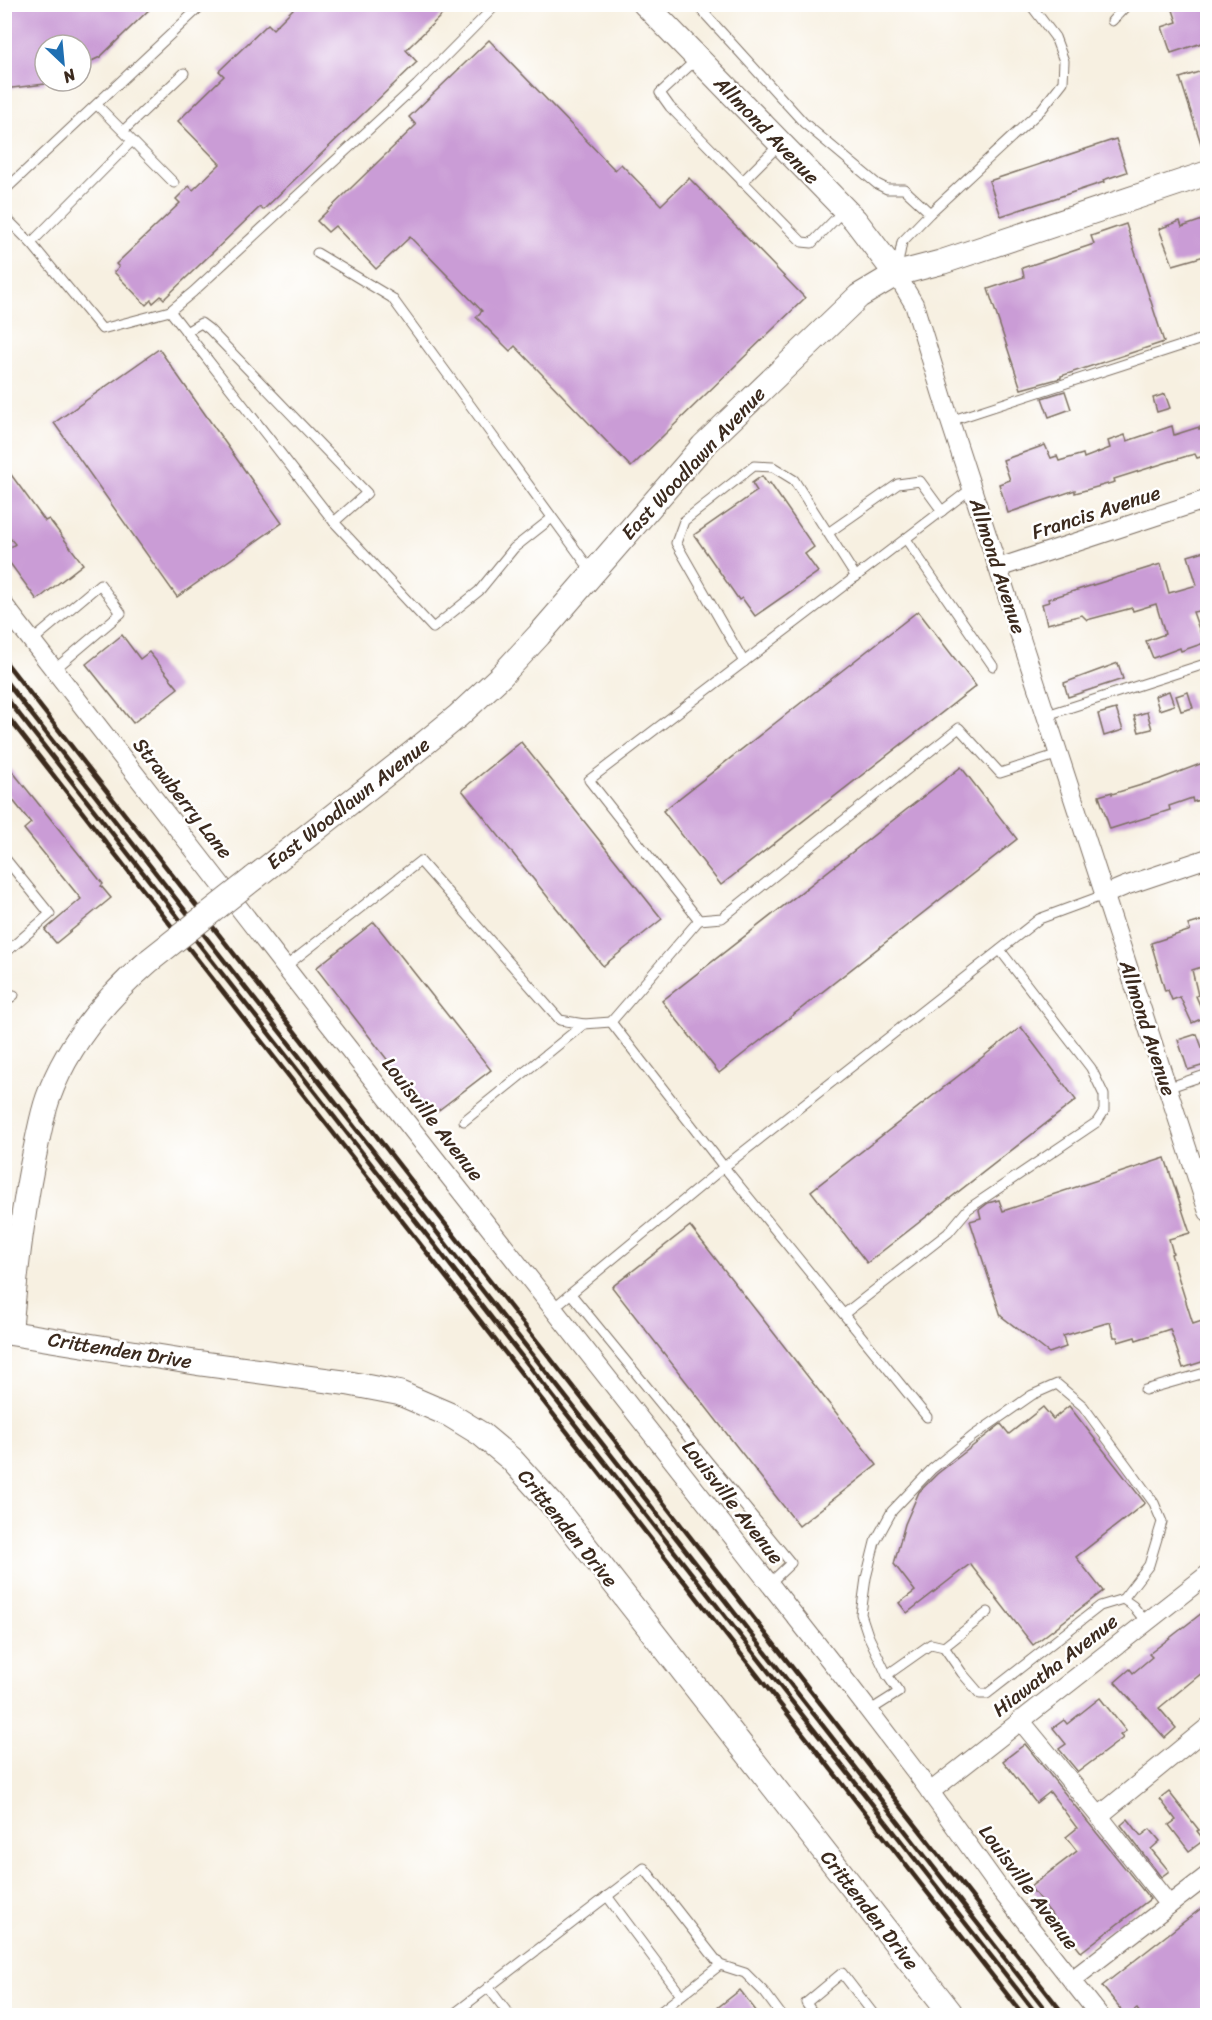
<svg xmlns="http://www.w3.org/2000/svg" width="1212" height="2020" viewBox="0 0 1212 2020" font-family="Sriracha,sans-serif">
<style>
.building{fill:#ca9cd6}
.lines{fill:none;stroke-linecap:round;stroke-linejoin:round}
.lane-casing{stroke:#7d6f62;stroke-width:11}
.street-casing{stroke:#7d6f62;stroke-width:20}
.secondary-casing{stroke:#7d6f62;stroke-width:26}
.lane{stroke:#fff;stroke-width:9}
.street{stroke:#fff;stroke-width:18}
.secondary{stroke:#fff;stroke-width:24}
.rail{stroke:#3b2a1e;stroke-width:4.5}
.secondary-bridge-casing{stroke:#7d6f62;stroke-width:26;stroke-linecap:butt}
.secondary-bridge{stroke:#fff;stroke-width:24}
.labels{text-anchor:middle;stroke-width:5;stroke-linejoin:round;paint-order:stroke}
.street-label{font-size:20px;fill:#3b2a1e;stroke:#fff}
</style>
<rect width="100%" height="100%" fill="#fff"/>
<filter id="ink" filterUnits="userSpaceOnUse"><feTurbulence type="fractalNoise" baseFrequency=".0167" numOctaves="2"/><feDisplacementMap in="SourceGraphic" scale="12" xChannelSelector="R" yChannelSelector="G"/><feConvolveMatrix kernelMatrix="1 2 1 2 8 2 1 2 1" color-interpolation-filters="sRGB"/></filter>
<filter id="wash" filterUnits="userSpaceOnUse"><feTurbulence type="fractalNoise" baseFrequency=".008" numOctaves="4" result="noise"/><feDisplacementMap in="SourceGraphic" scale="24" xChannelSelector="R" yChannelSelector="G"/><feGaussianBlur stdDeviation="1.35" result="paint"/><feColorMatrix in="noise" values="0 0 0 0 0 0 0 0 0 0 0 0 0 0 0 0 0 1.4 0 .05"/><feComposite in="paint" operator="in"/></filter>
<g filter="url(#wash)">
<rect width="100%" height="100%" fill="#f7f0e1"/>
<g id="blocks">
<g class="building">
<polygon points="4,4 155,4 100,57 81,66 81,45 45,45 45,84 4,89"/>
<polygon points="298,4 453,4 406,50 417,62 263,210 260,207 164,299 161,296 153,303 151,300 146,305 114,272 119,267 116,264 180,203 176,199 189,186 193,190 220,164 178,121 224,76 219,71 268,24 273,29"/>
<polygon points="1171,4 1208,4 1208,41 1171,53 1162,27 1177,22"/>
<polygon points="489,40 615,170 621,164 661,205 689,178 805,298 631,467 515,346 510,351 476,317 482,311 410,237 376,269 335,226 328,232 317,221 416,125 409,117"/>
<polygon points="1208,69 1208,156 1205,156 1180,78"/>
<polygon points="1116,139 1127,172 1103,180 1104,182 1001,216 989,181"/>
<polygon points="1208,218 1208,255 1173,265 1159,229 1180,221 1182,227"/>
<polygon points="1126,224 1164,342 1061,376 1061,378 1021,389 988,289 1024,277 1022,268 1094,244 1091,236"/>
<polygon points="159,349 282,523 177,597 54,423"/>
<polygon points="1065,391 1071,409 1049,417 1042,398"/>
<polygon points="1165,394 1170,408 1157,412 1153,398"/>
<polygon points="1172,426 1174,435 1199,427 1199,429 1208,427 1208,455 1197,458 1195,454 1187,456 1114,479 1115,482 1075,493 1075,490 1008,513 999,484 1010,480 1003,460 1045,445 1051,458 1057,456 1059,461 1083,454 1084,458 1110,448 1108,441 1125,435 1127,441"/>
<polygon points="4,465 45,521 49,519 83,564 37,600 4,555 4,552 15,544 4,531"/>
<polygon points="762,476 768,485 770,483 814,547 805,554 818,572 755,616 742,598 739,600 694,535 757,491 752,483"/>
<polygon points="1208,550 1208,609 1193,612 1204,643 1181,651 1180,648 1153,658 1146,641 1165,634 1156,604 1133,611 1132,608 1087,620 1082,615 1047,624 1042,604 1049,602 1048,599 1161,564 1169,593 1197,585 1188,556"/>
<polygon points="918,611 976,686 721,885 663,811"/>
<polygon points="122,635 140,659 149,652 178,688 133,723 86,664"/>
<polygon points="1118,663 1123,679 1068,697 1064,683"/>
<polygon points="1169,691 1174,705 1159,710 1155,696"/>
<polygon points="1188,692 1193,708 1181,711 1176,696"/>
<polygon points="1116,709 1123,730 1104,736 1098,714"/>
<polygon points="1147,712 1152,729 1139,732 1134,716"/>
<polygon points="521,742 662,919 603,966 462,790"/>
<polygon points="4,761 103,884 101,886 111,898 56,943 45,930 81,899 24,829 31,823 4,789"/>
<polygon points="1208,761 1208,797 1193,802 1192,798 1169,806 1170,810 1110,829 1099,796 1112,792 1112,794 1158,780"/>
<polygon points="961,767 1017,839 719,1073 662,1001"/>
<polygon points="1208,919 1208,965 1192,970 1198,995 1196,996 1205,1017 1192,1023 1180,997 1172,1000 1168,990 1165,991 1151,943 1188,931 1190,930 1188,925"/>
<polygon points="374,922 491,1070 431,1116 316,968"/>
<polygon points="1021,1027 1076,1100 867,1263 811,1191"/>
<polygon points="1197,1034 1203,1050 1208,1049 1208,1064 1188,1070 1178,1040"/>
<polygon points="1165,1158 1190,1233 1169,1239 1173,1253 1171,1254 1193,1324 1208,1319 1208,1360 1183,1368 1170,1329 1136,1340 1135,1337 1118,1342 1117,1337 1114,1337 1110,1322 1063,1336 1066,1347 1049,1353 1001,1316 970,1221 981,1218 979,1210 988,1203 999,1200 1003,1211"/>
<polygon points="690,1226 877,1465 799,1526 612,1287"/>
<polygon points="1069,1406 1145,1503 1076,1557 1103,1591 1033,1645 970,1564 907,1613 899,1603 915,1591 894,1564 905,1524 919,1492 937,1474 1001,1424 1009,1434 1043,1407 1053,1419"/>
<polygon points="1202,1613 1208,1620 1208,1668 1159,1708 1176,1728 1165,1738 1115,1682 1130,1669 1133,1673 1152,1657 1149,1654"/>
<polygon points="1100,1698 1126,1731 1120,1735 1123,1738 1078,1772 1059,1749 1066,1744 1053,1728 1064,1720 1067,1724"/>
<polygon points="1025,1744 1150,1899 1081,1952 1030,1887 1077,1851 1066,1837 1077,1828 1050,1792 1036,1803 1003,1761"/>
<polygon points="1169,1792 1199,1830 1197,1831 1204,1840 1189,1851 1169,1825 1176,1820 1160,1799"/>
<polygon points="1128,1819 1141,1836 1150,1829 1160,1841 1151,1849 1169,1871 1161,1877 1121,1825"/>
<polygon points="1208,1903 1208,2016 1142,2016 1137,2009 1127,2016 1102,1986"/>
<polygon points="740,1990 760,2016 707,2016"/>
</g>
</g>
</g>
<g filter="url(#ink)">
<use href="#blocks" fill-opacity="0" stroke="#7d6f62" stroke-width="1.5"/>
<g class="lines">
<g class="lane-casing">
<g id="lane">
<polyline points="696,4 804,123 877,184 887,189 904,189 930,213"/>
<polyline points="1112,21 1128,4"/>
<polyline points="697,59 660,93 670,107 802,242 812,243 844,210"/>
<polyline points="97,105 174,183"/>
<polyline points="123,131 184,73"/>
<polyline points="742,182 780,144"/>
<polyline points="4,191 203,4"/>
<polyline points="4,216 31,243 102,329 170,311 193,292 417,85 497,4"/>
<polyline points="31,243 132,141"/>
<polyline points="317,253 392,298 592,572"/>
<polyline points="897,269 902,242 930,213 1041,110 1063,82 1064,61 1055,37 1030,4"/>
<polyline points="170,311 334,522 433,628 479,591 514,548 552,518"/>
<polyline points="186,332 201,323 209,329 367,493 334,522"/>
<polyline points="950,421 1208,337"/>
<polyline points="972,488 589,780 699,920 722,918 959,728 1000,773 1059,754"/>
<polyline points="828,533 898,484 920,481 942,511"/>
<polyline points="906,539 993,666"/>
<polyline points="32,641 100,584 121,613 55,669"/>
<polyline points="744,662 676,543 684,521 754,466 773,467 794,480 856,577"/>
<polyline points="1047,715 1208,663"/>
<polyline points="4,857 50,914 4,954"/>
<polyline points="699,920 611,1022 724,1167 1039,919 1104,895"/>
<polyline points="285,967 420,861 560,1020 584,1024 611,1022"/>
<polyline points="4,1003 14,995"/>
<polyline points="1167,1088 1208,1074"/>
<polyline points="464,1121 584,1024"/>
<polyline points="571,1294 791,1563 769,1584"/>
<polyline points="552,1309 724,1167 927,1417"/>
<polyline points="844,1314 948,1233 968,1209 1097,1122 1104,1111 1104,1095 1091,1068 1000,950"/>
<polyline points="1145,1390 1208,1372"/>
<polyline points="944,1647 988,1612"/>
<polyline points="887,1675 868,1635 861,1614 866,1578 875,1542 892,1511 932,1469 973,1436 1032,1395 1057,1384 1083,1406 1154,1503 1162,1522 1149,1565 1123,1599"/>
<polyline points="869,1711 899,1692 887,1675 931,1644 944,1647 962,1673 980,1694 987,1694 1100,1606 1123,1599 1133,1606 1146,1622"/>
<polyline points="607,1896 681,1995"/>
<polyline points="488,1987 510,2016"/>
<polyline points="451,2016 644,1868 720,1965 745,1973 765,1993 782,2016"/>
<polyline points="655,2016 720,1965"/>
<polyline points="815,2016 806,2003 842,1973 875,2016"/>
</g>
</g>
<g class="street-casing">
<g id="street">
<polyline points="896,274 914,304 950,421 1208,1212"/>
<polyline points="998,568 1208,499"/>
<polyline points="4,605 326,1020 850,1686 915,1771 1002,1892 1100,2016"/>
<polyline points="1104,895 1125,886 1208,858"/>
<polyline points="1020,1720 1099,1816 1169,1905"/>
<polyline points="930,1792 1208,1574"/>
<polyline points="1099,1816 1208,1727"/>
<polyline points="1072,1980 1208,1875"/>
</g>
</g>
<g class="secondary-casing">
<g id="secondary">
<polyline points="645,4 855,220 896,274"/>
<polyline points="254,878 414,752 458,716 501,676 539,635 703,446 859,296 896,274 942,262 1208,173"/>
<polyline points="4,1332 198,1363 347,1383 399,1393 450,1415 481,1434 511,1459 557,1510 953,2016"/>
<path d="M10,1332C16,1269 23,1205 37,1142C40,1128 43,1112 48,1098C68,1042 106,998 150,960"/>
</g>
</g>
<use href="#lane" class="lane"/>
<use href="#street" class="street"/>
<use href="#secondary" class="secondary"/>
<g class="rail">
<polyline points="4,660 1065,2016"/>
<polyline points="4,679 1050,2016"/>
<polyline points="4,695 1038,2016"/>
<polyline points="4,712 1024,2016"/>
</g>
<g class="secondary-bridge-casing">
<polyline id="secondary-bridge" points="150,960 254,878"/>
</g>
<use href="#secondary-bridge" class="secondary-bridge"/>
</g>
</g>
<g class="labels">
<g class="street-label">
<text transform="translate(767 130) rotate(46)" y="7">Allmond Avenue</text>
<text transform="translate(693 463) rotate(-47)" y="7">East Woodlawn Avenue</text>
<text transform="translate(1096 512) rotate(-18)" y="7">Francis Avenue</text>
<text transform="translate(998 566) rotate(72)" y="7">Allmond Avenue</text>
<text transform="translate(183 798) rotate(52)" y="7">Strawberry Lane</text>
<text transform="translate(348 803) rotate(-38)" y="7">East Woodlawn Avenue</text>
<text transform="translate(1148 1028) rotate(72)" y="7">Allmond Avenue</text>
<text transform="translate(433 1119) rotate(52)" y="7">Louisville Avenue</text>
<text transform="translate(120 1350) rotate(9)" y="7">Crittenden Drive</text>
<text transform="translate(733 1502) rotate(52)" y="7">Louisville Avenue</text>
<text transform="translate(568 1528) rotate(51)" y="7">Crittenden Drive</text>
<text transform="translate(1055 1665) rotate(-38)" y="7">Hiawatha Avenue</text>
<text transform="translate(1029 1887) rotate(53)" y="7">Louisville Avenue</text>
<text transform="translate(870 1910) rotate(52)" y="7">Crittenden Drive</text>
</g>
</g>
<rect width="1212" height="2020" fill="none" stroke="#fff" stroke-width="24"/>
<g transform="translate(63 63) rotate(154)"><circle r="28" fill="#ffffff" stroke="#b1aaa5" stroke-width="1.5"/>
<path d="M0-4.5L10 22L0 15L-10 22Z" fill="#1f6fb2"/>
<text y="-9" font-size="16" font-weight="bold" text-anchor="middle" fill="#3b2a1e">N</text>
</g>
</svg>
